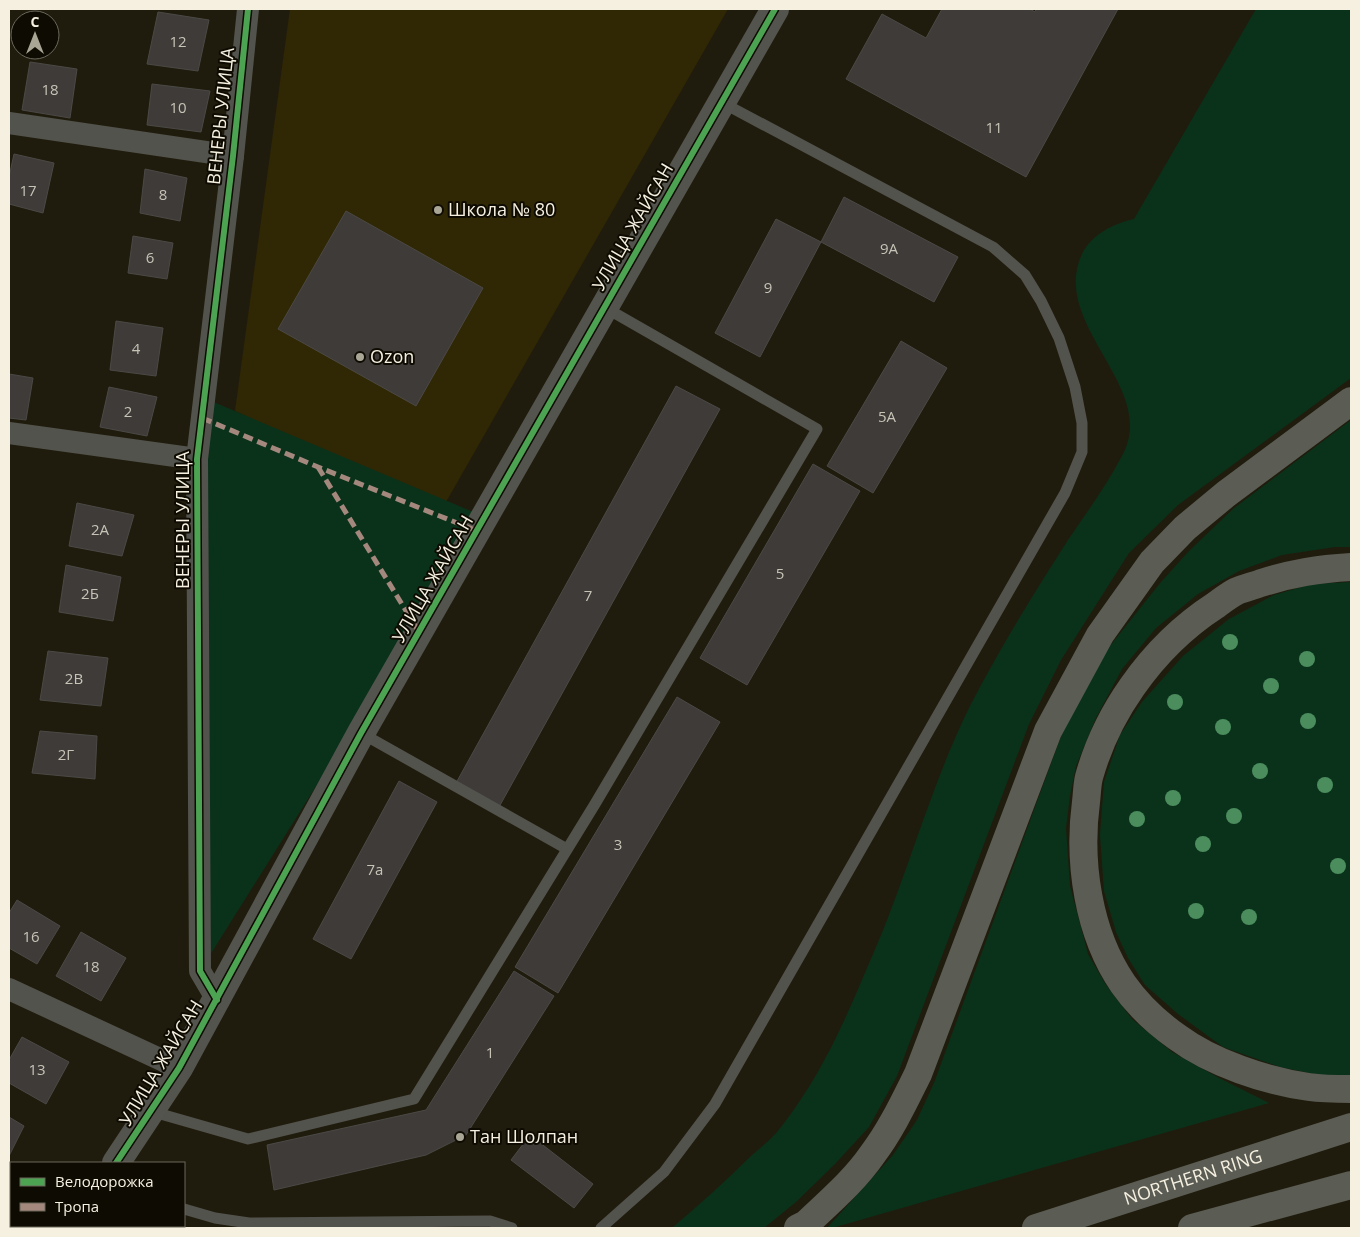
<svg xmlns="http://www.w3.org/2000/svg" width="1360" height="1237" viewBox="0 0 1360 1237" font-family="'Open Sans',sans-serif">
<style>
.built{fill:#302705}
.green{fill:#0a321b}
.building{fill:#3e3b39;stroke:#4b4946}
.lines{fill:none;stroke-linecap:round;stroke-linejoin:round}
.lane{stroke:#53534d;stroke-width:11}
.street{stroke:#53534d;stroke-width:22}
.secondary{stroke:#54544e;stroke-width:28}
.primary{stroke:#5b5c54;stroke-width:28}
.quiet{stroke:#a5887d;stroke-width:5;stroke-dasharray:10 5;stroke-linecap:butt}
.cycleway-casing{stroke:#0e0b02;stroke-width:9}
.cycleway{stroke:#4ca352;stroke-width:6}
.tree{fill:#4b8d5d}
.poi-dot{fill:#aaa696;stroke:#0e0b02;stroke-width:2}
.labels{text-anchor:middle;stroke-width:4;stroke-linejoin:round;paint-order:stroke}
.number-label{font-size:15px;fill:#c7c3b6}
.street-label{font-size:18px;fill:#f5f0e0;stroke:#0e0b02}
.poi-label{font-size:18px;fill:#f5f0e0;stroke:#0e0b02;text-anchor:start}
</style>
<rect width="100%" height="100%" fill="#201c0d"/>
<polygon class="built" points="290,9 728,9 442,509 235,411"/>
<g class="green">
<path d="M1256,9H1351V378L1178,505L1129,553L1061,660L1029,724L897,1076L869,1127L835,1164L796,1202L764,1228H672C699,1205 726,1181 751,1156C761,1147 773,1138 781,1127C815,1084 838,1036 859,987C869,963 880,939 889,915C916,845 937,772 971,704C1000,648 1034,593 1068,540C1087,512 1107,485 1123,454C1158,387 1049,324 1082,254C1092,234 1113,224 1134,219Z"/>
<polygon points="204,398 485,517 200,971"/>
<polygon points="1351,420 1351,547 1335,547 1282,555 1239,571 1198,594 1156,628 1122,669 1096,718 1076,766 1070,796 1066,828 1070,886 1088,954 1106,985 1132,1019 1172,1052 1221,1079 1269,1103 832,1228 827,1228 893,1155 917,1120 934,1083 1060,739 1080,693 1110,646 1161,582 1189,551 1233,509"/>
<polygon points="1351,582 1351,1075 1319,1075 1280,1067 1223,1047 1178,1014 1145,985 1128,958 1116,932 1104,891 1100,835 1104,782 1120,735 1142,702 1183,656 1229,619 1274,595 1312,584"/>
</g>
<g class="building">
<polygon points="942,9 1030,9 1035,12 1036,9 1118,9 1026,177 846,79 882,14 926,38"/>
<polygon points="158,12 209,20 198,71 147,64"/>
<polygon points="30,62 77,69 70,118 22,110"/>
<polygon points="152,84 210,91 201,132 147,125"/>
<polygon points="14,154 54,163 43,213 9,204 9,177"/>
<polygon points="145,169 187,178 180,221 140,213"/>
<polygon points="844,197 958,257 934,302 821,242"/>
<polygon points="346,211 483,288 416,406 278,329"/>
<polygon points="776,219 821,242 760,357 715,333"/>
<polygon points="133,236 173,243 167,279 128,273"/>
<polygon points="116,321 163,328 156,376 110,370"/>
<polygon points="901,341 947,368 873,493 827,466"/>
<polygon points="9,374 33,378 26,420 9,418"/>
<polygon points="676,386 720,409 499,807 456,783"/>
<polygon points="109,387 157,397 147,436 100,427"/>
<polygon points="813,464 860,491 747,685 700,658"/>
<polygon points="77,503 134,515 122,556 69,546"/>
<polygon points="66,565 121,577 113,621 59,612"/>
<polygon points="48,651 108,658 101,706 40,700"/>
<polygon points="677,697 720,722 558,993 515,967"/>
<polygon points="40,731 97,736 95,779 32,773"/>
<polygon points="399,781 437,802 351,959 313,939"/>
<polygon points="17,900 60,926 37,964 9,948 9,913"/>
<polygon points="81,932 126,958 101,1001 56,976"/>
<polygon points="514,971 554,996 466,1135 426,1155 274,1190 267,1145 426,1110"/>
<polygon points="22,1037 69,1062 46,1104 9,1083 9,1060"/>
<polygon points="9,1117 24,1126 9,1156"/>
<polygon points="530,1135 593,1184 574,1208 511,1160"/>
</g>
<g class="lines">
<g class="lane">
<polyline points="361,733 567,849"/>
<polyline points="150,1111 248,1139 414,1099 595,804 817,429 604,307"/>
<polyline points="184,1209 215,1218 249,1223 490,1221 512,1228"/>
<polyline points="601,1228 664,1172 715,1104 1065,493 1082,452 1082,423 1075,387 1059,338 1041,301 1025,275 993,247 721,102"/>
</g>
<g class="street">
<polyline points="9,123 233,156"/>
<polyline points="9,433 197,459"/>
<polyline points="9,989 179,1068"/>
<polyline points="217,1000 200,971 197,459 233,156 248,9"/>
</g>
<g class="secondary">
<polyline points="116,1163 179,1068 361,733 775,9"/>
<polyline points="71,1228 72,1226"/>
</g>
<g class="primary">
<path d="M1351,567C1318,569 1293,573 1261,583C1253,586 1244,588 1237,591C1229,595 1223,600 1216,605C1182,627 1155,654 1132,687C1113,714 1098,745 1089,777C1087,785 1087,794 1086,802C1078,862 1088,933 1123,984C1137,1004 1157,1023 1177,1037C1212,1063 1266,1081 1309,1087C1323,1089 1337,1089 1351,1089"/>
<path d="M798,1228L806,1224C829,1202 854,1181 872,1155C891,1130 904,1102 918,1074L1048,731L1100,635L1152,562L1185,528L1226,494L1351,401"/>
<path id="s1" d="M1036,1228L1351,1127"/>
<polyline points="1192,1228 1351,1185"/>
</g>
<g class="quiet">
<polyline points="202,418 318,467 477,531"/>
<polyline points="318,467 419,632"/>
</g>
<g class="cycleway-casing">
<g id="cycleway">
<polyline points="217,1000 200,971 197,459 233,156 248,9"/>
<polyline points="116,1163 179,1068 361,733 775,9"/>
</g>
</g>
<use href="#cycleway" class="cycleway"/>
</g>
<g class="tree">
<circle cx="1230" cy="642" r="8"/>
<circle cx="1307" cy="659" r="8"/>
<circle cx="1271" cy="686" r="8"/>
<circle cx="1175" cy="702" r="8"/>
<circle cx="1308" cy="721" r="8"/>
<circle cx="1223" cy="727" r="8"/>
<circle cx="1260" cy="771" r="8"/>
<circle cx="1325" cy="785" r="8"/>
<circle cx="1173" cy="798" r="8"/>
<circle cx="1234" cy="816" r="8"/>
<circle cx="1137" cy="819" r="8"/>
<circle cx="1203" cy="844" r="8"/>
<circle cx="1338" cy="866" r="8"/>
<circle cx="1196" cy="911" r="8"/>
<circle cx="1249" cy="917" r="8"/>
</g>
<g class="poi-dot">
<circle cx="438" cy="210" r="5"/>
<circle cx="360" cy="357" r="5"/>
<circle cx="460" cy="1137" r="5"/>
</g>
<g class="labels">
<g class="number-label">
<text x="178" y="47">12</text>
<text x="50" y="95">18</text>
<text x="178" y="113">10</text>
<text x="994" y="133">11</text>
<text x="28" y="196">17</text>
<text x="163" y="200">8</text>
<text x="889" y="254">9А</text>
<text x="150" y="263">6</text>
<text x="768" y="293">9</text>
<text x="136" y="354">4</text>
<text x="128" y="417">2</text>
<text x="887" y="422">5А</text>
<text x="100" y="535">2А</text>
<text x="780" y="579">5</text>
<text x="90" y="599">2Б</text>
<text x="588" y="601">7</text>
<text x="74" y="684">2В</text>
<text x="66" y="760">2Г</text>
<text x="618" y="850">3</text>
<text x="375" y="875">7а</text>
<text x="31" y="942">16</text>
<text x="91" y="972">18</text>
<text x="490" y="1058">1</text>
<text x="37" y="1075">13</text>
</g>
<g class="street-label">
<text transform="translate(221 116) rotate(-84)" y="6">ВЕНЕРЫ УЛИЦА</text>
<text transform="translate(633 227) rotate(-60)" y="6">УЛИЦА ЖАЙСАН</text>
<text transform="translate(183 520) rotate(-90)" y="6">ВЕНЕРЫ УЛИЦА</text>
<text transform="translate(433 579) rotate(-60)" y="6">УЛИЦА ЖАЙСАН</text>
<text transform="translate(161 1063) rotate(-59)" y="6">УЛИЦА ЖАЙСАН</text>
<text dy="6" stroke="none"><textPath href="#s1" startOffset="165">NORTHERN RING</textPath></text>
</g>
<g class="poi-label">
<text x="448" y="216">Школа № 80</text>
<text x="370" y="363">Ozon</text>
<text x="470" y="1143">Тан Шолпан</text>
</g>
</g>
<rect width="1360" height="1237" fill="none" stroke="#f5f0e0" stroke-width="20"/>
<rect x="10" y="1162" width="175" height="65" fill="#0e0b02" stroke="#6a675b"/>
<rect x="20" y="1178" width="25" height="8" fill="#4ca352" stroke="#6a675b"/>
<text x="55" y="1187" font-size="15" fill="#f5f0e0">Велодорожка</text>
<rect x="20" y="1203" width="25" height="8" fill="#a5887d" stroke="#6a675b"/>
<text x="55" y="1212" font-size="15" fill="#f5f0e0">Тропа</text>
<g transform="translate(35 35)"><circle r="24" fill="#0e0b02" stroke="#6a675b"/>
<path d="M0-4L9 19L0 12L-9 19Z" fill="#aaa696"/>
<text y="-8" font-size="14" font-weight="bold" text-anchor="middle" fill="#f5f0e0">С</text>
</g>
</svg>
